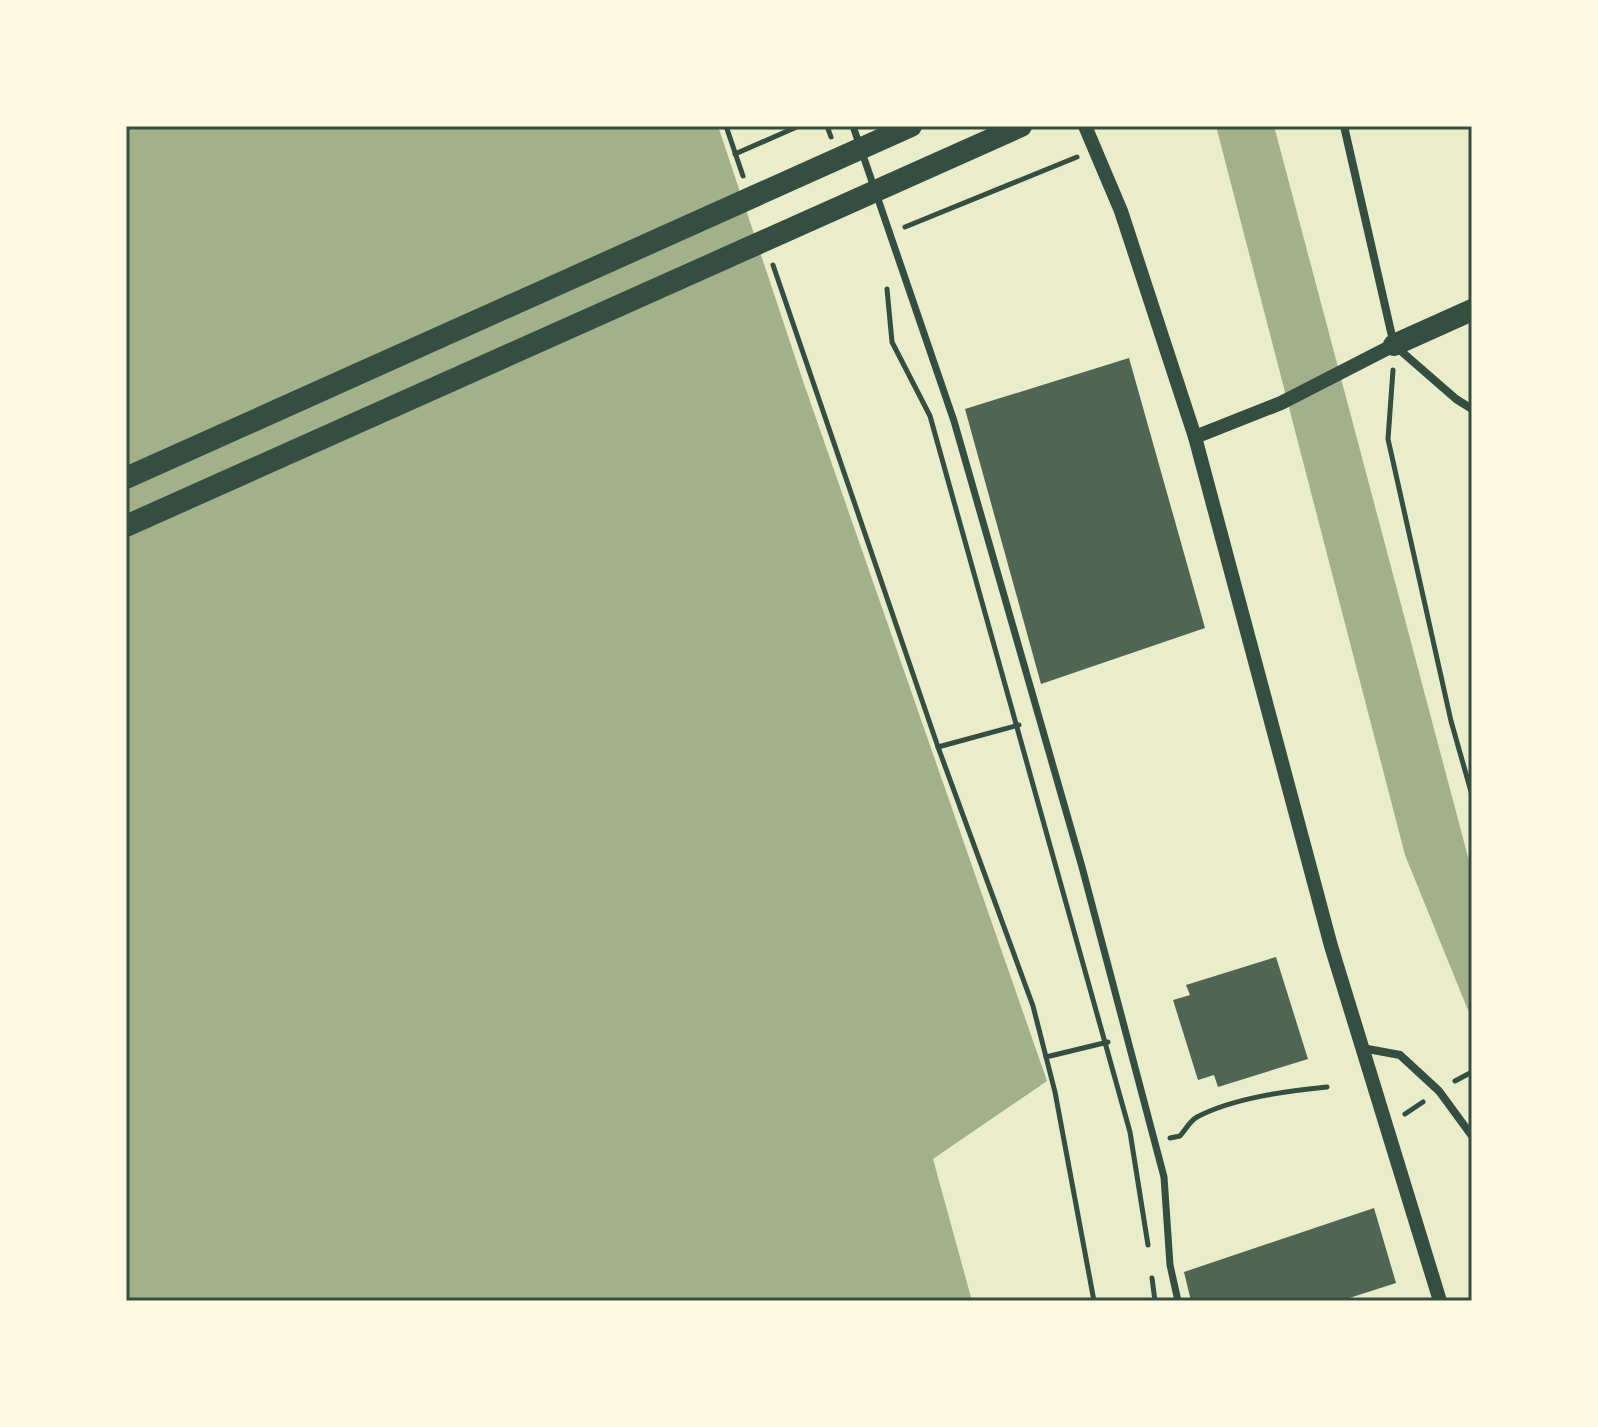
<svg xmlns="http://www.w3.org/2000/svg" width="1598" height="1427" viewBox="0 0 1598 1427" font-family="'Fira Sans Condensed',sans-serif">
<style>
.water{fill:#a3b18a}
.building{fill:#4f6655}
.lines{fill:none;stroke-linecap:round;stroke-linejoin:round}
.path{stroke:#344e41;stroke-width:5}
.pedestrian{stroke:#344e41;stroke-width:7}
.minor{stroke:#344e41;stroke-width:8}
.tertiary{stroke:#344e41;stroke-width:14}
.trunk{stroke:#344e41;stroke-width:22}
.neatline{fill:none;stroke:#344e41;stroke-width:3}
</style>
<rect width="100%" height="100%" fill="#e9edc9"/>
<g class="water">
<polygon points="126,126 718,126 803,381 1047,1081 933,1159 972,1301 126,1301"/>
<polygon points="1216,126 1274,126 1472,872 1472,1020 1405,855"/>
</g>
<g class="building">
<polygon points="1129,358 1205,628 1041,684 965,409"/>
<polygon points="1276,957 1308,1059 1218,1087 1214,1075 1198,1080 1173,1000 1190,995 1186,985"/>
<polygon points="1374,1208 1396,1283 1340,1301 1191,1301 1184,1272"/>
</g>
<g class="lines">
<g class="path">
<polyline points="726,126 743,176"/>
<polyline points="827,126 831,137"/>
<polyline points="735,154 799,126"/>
<polyline points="905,227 1077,157"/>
<polyline points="773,265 938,747 1033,1006 1055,1092 1094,1301"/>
<polyline points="887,289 892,342 930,416 1130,1132 1148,1245"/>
<polyline points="1393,370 1388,439 1451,721 1472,795"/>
<polyline points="938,747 1019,725"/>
<polyline points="1046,1057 1108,1042"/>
<polyline points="1455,1081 1472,1072"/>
<polyline points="1405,1114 1423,1102"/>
<path d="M1170,1138L1180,1136C1185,1130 1190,1121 1197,1117C1233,1098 1287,1091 1327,1087"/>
<polyline points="1152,1278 1155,1301"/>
</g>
<polyline class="pedestrian" points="853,126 954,421 1082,867 1164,1177 1170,1265 1178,1301"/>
<g class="minor">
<polyline points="1344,126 1394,345 1456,399 1472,409"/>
<polyline points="1362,1048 1400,1055 1439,1091 1472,1136"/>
</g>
<g class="tertiary">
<polyline points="1085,126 1121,211 1195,437 1331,946 1440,1301"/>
<polyline points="1195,437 1281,403 1394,345"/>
</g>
<g class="trunk">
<polyline points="1394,345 1472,310"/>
<polyline points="126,478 911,126"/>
<polyline points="126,526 1021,126"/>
</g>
</g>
<rect width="1598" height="1427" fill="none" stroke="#fefae0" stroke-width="256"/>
<rect x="128" y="128" width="1342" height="1171" class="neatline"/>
</svg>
